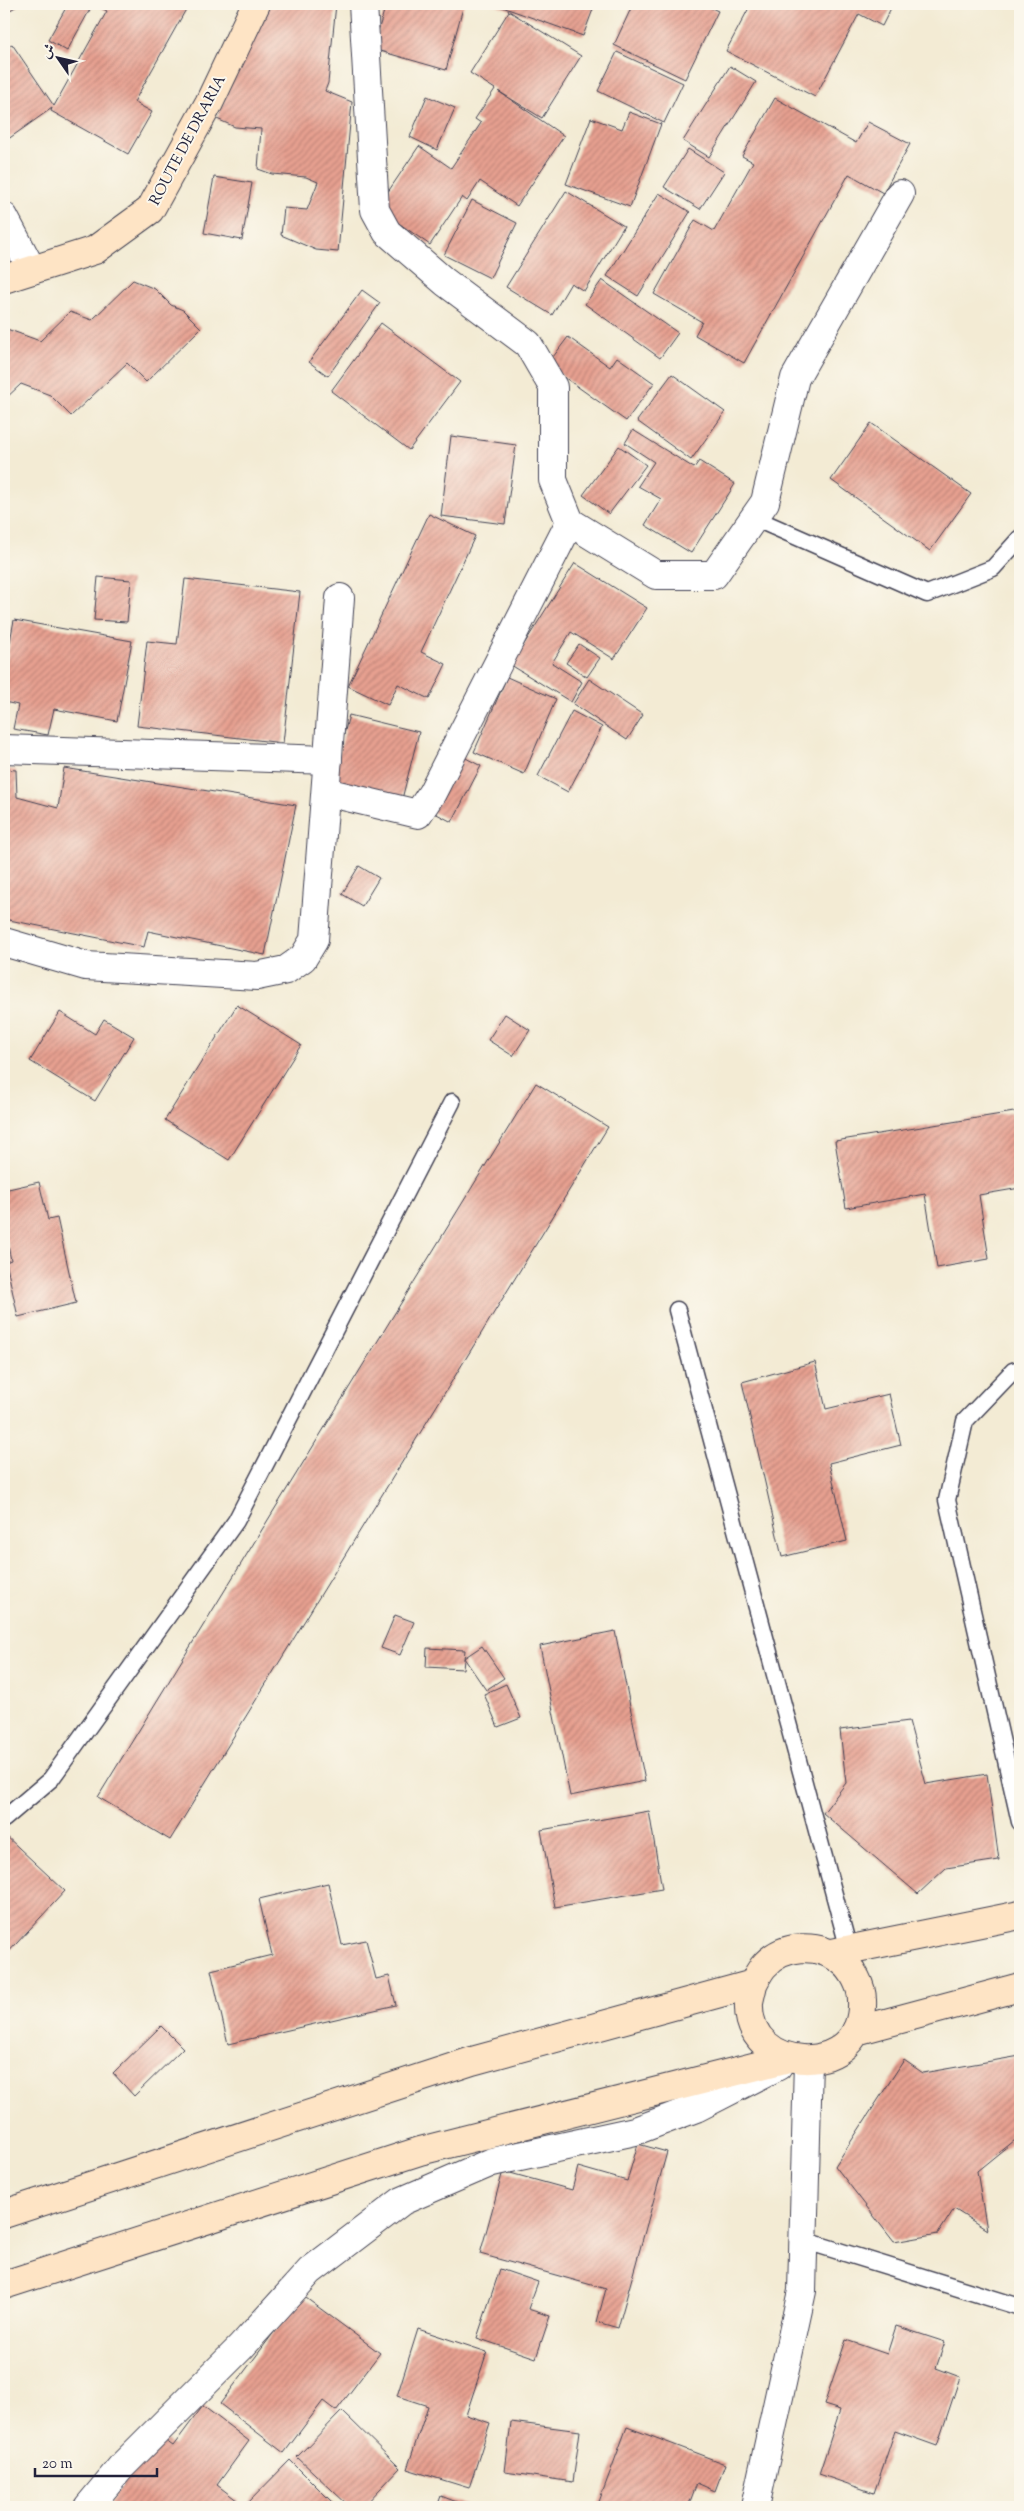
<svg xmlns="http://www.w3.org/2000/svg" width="1024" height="2511" viewBox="0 0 1024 2511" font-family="'Sorts Mill Goudy',Amiri,serif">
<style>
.building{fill:url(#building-hatch)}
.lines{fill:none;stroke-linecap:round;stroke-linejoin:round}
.lane-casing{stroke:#414052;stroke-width:19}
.street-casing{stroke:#414052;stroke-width:30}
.secondary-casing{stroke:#414052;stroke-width:30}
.lane{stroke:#fff;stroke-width:16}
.street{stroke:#fff;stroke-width:28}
.secondary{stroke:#fee4c5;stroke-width:28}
.labels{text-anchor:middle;stroke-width:4;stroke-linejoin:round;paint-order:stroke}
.street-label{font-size:15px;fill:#22223b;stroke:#fbf7ec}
</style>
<defs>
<pattern id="building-hatch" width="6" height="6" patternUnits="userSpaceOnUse" patternTransform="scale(1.25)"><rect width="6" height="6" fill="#e7a090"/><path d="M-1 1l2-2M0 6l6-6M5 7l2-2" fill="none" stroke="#bb8277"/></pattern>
</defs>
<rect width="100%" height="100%" fill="#fbf7ec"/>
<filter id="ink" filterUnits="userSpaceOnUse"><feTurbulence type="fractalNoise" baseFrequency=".02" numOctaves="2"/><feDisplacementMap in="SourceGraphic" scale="10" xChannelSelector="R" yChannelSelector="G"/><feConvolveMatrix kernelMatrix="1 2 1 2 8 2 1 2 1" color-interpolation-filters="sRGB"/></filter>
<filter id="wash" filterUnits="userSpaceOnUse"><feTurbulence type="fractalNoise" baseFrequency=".0096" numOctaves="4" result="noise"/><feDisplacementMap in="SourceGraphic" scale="20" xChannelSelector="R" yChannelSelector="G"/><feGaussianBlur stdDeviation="1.12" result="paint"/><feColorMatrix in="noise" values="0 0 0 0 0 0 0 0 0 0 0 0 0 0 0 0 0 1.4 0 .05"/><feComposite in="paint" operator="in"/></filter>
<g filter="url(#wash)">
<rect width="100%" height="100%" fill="#f3ebd4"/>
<g id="blocks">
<g class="building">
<polygon points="4,4 20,4 4,14"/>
<polygon points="68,4 93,4 67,51 48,40"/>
<polygon points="93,4 189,4 134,102 152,112 128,154 51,111 52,108 4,142 4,49 12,44 54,106 107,11"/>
<polygon points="259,4 336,4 328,83 325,91 352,102 338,252 316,250 281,235 284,208 307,210 318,182 306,177 272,174 258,169 261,129 235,127 217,119"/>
<polygon points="386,4 464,4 446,70 373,49"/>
<polygon points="494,4 595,4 583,36"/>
<polygon points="633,4 703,4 718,11 685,79 614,45"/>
<polygon points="751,4 893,4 882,26 859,14 815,97 726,51"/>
<polygon points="509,11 581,56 542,118 498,91 564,136 517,206 480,181 467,201 462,197 430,245 377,208 419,146 451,168 481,123 475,119 495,89 470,73"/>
<polygon points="617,52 683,83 664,123 598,91"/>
<polygon points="730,66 756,82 709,157 683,141"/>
<polygon points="427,96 455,108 437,150 410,137"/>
<polygon points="775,98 856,143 868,122 910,144 883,193 849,174 744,363 695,335 702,322 654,294 695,220 714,231 753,162 742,156"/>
<polygon points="629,112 661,124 630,207 566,184 591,118 622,129"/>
<polygon points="688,149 724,172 700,209 664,187"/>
<polygon points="214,177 252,183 242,240 204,233"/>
<polygon points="566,191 624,226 584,291 571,283 552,315 506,287"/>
<polygon points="659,193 690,212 638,296 607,276"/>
<polygon points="472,200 517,223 490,278 444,255"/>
<polygon points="133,280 155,289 171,305 183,310 201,328 146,382 127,363 71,416 50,395 21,384 4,400 4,328 40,341 70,312 92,320"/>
<polygon points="602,280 678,333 660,358 585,304"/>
<polygon points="362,290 380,303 328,376 309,362"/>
<polygon points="381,323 460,382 409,450 331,391"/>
<polygon points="568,337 610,367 617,357 654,383 626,421 547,365"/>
<polygon points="672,374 725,412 691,460 637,421"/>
<polygon points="871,423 971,494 930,551 831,480"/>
<polygon points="633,430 694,468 699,461 735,484 691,553 645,525 661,499 638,486 654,462 625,443"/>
<polygon points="451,436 516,445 505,524 441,516"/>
<polygon points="619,446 646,465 609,514 583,495"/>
<polygon points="429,514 475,536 421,652 446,664 429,699 398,684 388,705 348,686"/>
<polygon points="575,563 647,608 614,659 571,632 552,663 582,682 571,702 511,665"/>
<polygon points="98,577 131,580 127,622 94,620"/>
<polygon points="185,579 300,592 283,743 137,726 147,641 177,644"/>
<polygon points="14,620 132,641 117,721 54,709 48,735 13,729 18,705 4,702 4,674"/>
<polygon points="579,644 600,658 587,677 566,663"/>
<polygon points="507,677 556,699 524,774 474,752"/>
<polygon points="589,679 643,715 627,740 573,704"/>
<polygon points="572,711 602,727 568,792 538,776"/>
<polygon points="349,715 419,732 401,803 331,785"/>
<polygon points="458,754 481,766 452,822 429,810"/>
<polygon points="64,768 296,805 265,955 148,931 144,947 4,919 4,769 16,770 17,797 58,808"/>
<polygon points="359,866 379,878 362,906 342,894"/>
<polygon points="237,1005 301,1045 229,1160 165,1120"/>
<polygon points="60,1012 95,1034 104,1019 134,1037 95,1101 30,1061"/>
<polygon points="505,1014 530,1030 513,1056 488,1040"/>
<polygon points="536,1083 608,1127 170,1840 98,1797"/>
<polygon points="1020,1111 1020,1188 979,1195 989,1259 937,1268 925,1194 846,1208 835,1141"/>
<polygon points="39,1182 48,1220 57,1218 76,1303 18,1317 6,1262 11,1260 4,1227 4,1190"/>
<polygon points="815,1362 826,1409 889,1394 901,1445 829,1463 847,1541 782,1557 742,1382"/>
<polygon points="395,1615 414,1622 400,1655 381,1648"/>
<polygon points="615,1631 645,1781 570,1796 540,1646"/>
<polygon points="482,1646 504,1678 486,1690 464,1658"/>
<polygon points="427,1648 465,1650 463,1669 426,1667"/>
<polygon points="506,1684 521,1718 498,1727 484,1694"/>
<polygon points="909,1721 926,1784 987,1774 999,1860 946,1868 918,1894 823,1813 846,1783 840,1730"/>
<polygon points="649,1811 662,1889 555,1907 541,1830"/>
<polygon points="4,1834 65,1891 4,1957"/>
<polygon points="328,1883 342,1945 366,1940 376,1979 389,1976 396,2005 228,2044 211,1970 272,1955 259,1899"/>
<polygon points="161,2026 183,2048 134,2096 113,2073"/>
<polygon points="1020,2056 1020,2136 977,2171 987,2230 954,2209 938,2234 894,2242 835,2166 904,2060 923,2073"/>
<polygon points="638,2144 667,2152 618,2328 597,2322 606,2289 480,2254 503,2171 572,2190 578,2167 627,2181"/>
<polygon points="500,2269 538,2282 528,2309 550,2316 536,2358 477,2338"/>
<polygon points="302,2295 380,2353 336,2411 323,2401 284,2453 220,2404"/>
<polygon points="896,2326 945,2342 936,2368 960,2377 937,2446 895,2431 874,2493 819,2474 840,2410 824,2405 846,2340 887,2354"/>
<polygon points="418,2329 487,2352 466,2415 490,2423 469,2488 407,2469 428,2406 397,2396"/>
<polygon points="203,2406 249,2441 217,2485 238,2501 234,2507 116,2507 110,2503 159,2436 173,2446"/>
<polygon points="342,2411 400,2468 363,2507 350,2507 297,2457"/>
<polygon points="511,2422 580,2431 573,2482 505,2472"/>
<polygon points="627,2427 725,2464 715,2491 697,2483 688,2507 597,2507"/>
<polygon points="290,2460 337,2507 244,2507"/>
<polygon points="441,2496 470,2507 437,2507"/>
</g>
</g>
</g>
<g filter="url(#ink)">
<use href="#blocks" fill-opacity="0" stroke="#414052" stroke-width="1"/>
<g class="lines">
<g class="lane-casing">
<g id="lane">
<polyline points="754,518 927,594 993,568 1020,538"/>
<polyline points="677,1310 849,1950"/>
<polyline points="1020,1369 1013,1371 965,1421 947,1500 1020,1822"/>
<polyline points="4,1819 51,1779 236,1521 452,1102"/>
<polyline points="803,2240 1020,2307"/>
</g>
</g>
<g class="street-casing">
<g id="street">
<polyline points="363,4 375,210 387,232 445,282 528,344 553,387 553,480 570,522 656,575 714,575 765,502 795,378 900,194"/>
<polyline points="4,217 32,270"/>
<polyline points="4,749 328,760"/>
<polyline points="326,792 418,814 432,793 570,522"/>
<polyline points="4,942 86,966 257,976 286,970 303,958 314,940 340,598"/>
<polyline points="88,2507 122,2466 241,2347 310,2271 402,2201 492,2162 635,2131 696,2108 778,2066"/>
<polyline points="755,2507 802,2291 808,2061"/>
</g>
</g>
<g class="secondary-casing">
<g id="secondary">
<polyline points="4,279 95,250 150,210 209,103 256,4"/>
<polyline points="832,1953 1020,1915"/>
<polyline points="856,2031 1020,1987"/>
<path d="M4,2214L472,2061L753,1984C756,1978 759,1972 763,1967C783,1943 819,1943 842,1961C853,1969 862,1987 862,2000C866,2081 745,2076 749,2002C750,1996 752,1990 753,1984"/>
<polyline points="4,2285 420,2151 789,2058"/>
</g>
</g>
<use href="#lane" class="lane"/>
<use href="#street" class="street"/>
<use href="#secondary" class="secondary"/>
</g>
</g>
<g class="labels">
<g class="street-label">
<text transform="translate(187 140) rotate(-62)" y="5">ROUTE DE DRARIA</text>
</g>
</g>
<rect width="1024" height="2511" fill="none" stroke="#fbf7ec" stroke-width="20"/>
<g transform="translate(58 58) rotate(304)" stroke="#fbf7ec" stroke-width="4" paint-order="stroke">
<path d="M0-4L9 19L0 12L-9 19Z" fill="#22223b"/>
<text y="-8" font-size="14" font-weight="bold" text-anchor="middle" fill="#22223b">ش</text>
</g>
<path d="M35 2468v8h122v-8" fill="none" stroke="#22223b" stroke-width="2.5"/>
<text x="42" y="2468" font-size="15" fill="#22223b" stroke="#fbf7ec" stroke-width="4" paint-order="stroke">20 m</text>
</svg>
